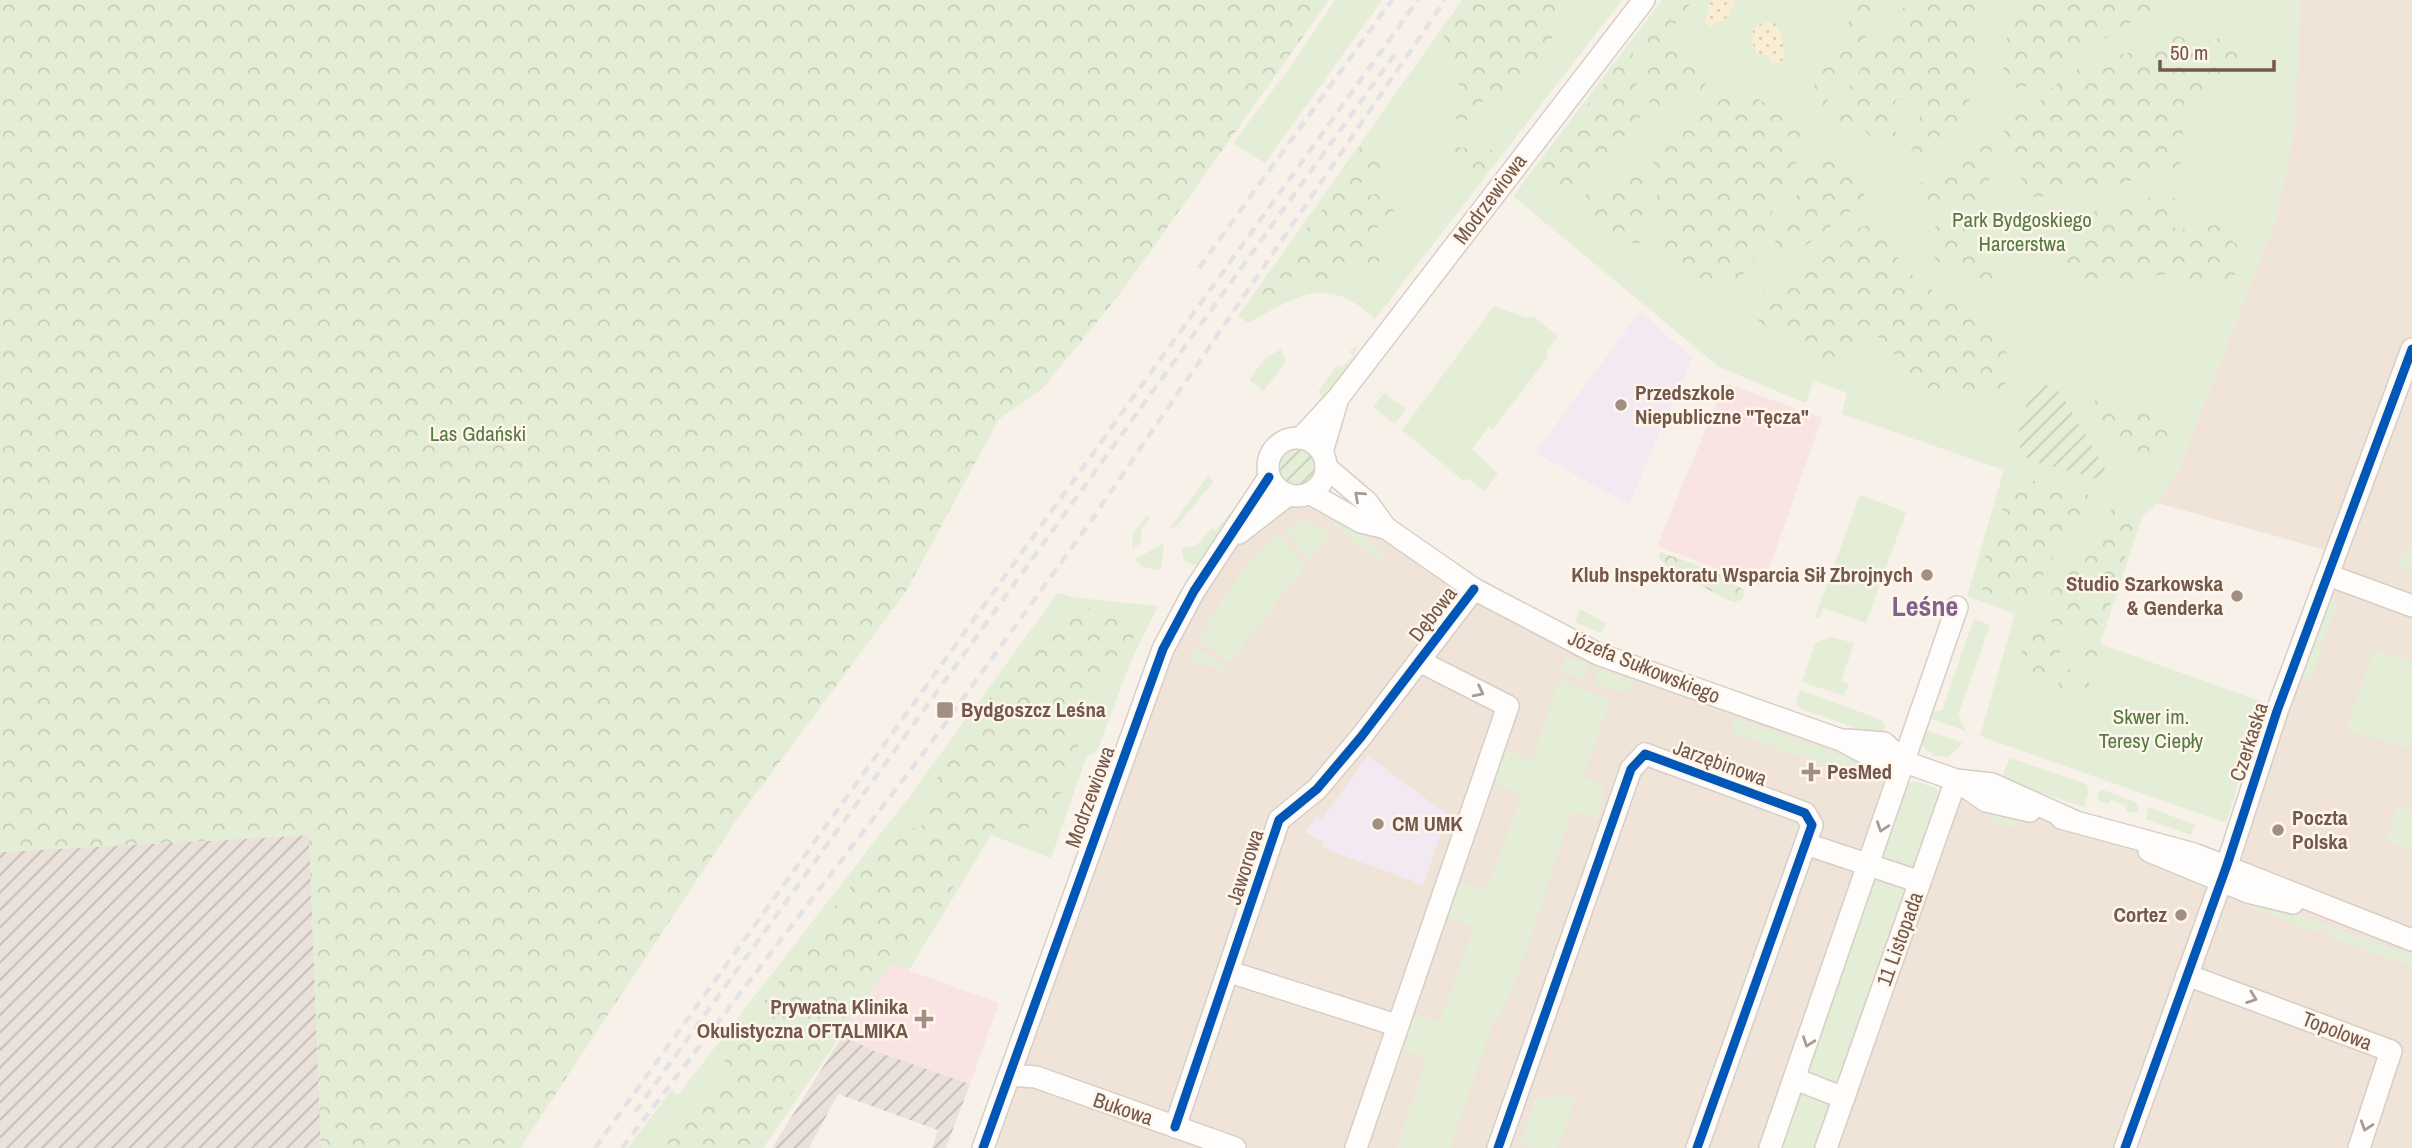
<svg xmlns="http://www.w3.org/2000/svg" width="2412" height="1148" viewBox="0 0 2412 1148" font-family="'Archivo Narrow',sans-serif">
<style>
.residential{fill:#f0e4d8}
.industrial{fill:url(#industrial-furrows)}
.education{fill:#f3e9f2}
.medical{fill:#f9e3e3}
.green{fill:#e4edd5}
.forest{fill:url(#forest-crowns)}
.sand{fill:url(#sand-dots)}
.garden{fill:url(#garden-furrows)}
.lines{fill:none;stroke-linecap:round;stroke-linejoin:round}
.minor-casing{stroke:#d6cec7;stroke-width:24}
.minor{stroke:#fefdfc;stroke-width:21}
.rail{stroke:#e4e2e5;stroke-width:4.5;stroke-dasharray:10 7;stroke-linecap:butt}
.cycleway-casing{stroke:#fff6eb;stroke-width:13}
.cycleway{stroke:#0057b8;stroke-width:9}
.oneway{stroke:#ab9a92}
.poi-dot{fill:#a28e83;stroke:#fff6eb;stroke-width:2.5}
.labels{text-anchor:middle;stroke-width:5;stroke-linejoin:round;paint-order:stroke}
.street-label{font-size:21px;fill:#74584b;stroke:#fff6eb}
.park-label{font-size:21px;fill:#547a42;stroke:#fff6eb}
.poi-label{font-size:21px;font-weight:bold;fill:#74584b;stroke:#fff6eb;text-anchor:start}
.district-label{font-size:28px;font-weight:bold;fill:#806291;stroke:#fff6eb}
</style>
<defs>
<pattern id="industrial-furrows" width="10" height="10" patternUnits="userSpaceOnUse" patternTransform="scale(1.75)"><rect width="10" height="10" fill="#eae1db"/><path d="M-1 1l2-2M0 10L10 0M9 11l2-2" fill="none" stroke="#c2b9b4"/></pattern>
<pattern id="forest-crowns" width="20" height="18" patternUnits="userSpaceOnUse" patternTransform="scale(1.75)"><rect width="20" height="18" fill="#e4edd5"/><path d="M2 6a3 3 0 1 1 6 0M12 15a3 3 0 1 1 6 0" fill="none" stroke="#c7cdb8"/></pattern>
<pattern id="sand-dots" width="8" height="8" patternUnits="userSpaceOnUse" patternTransform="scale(1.75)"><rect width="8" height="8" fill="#f9eed3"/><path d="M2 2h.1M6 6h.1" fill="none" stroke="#d9ceb7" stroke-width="1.8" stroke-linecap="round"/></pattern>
<pattern id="garden-furrows" width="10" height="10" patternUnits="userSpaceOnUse" patternTransform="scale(1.75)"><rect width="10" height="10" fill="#e4edd5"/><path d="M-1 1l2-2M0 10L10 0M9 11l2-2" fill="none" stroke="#c7cdb8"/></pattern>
</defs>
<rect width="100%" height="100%" fill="#f7f1ea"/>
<g class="residential">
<polygon points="2300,0 2412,0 2412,1148 1834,1148 1963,785 2226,874 2336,553 2157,503 2177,474 2278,213 2295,123"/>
<polygon points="1311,494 1514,614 1905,762 1770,1148 983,1148 1145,695 1226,544 1292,496"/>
</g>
<g class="industrial">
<polygon points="309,835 321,1148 0,1148 0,852"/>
<polygon points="843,1035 872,1050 970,1084 946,1148 932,1148 938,1130 838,1094 809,1148 772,1148"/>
</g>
<g class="education">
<polygon points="1640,311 1692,358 1629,504 1535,453"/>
<polygon points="1368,756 1448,815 1423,885 1323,848 1324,842 1305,832 1317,816 1322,819"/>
</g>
<g class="medical">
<polygon points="1725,383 1822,418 1763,586 1657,546"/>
<polygon points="891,964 999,1003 970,1084 872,1050 843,1035"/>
</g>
<g class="green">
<polygon points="1335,0 1382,0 1265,163 1233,143 1293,63"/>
<path d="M1462,0H1622L1375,319C1325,273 1299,296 1248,323L1238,316Z"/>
<polygon points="1662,0 2300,0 2295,123 2278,213 2177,474 2157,503 2142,517 2100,644 2263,702 2226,823 1980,736 2015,614 1967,596 2004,470 1842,414 1847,393 1813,380 1806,403 1719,367 1513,196"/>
<path d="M1495,305C1505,313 1515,311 1524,318L1534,317L1558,336L1545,353L1548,357L1492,430L1489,427L1472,449L1498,474L1484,491L1467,478L1464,481L1402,430Z"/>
<path d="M1358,344C1352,368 1333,387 1319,406L1316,405L1322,396L1318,392L1337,365L1342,367L1353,356L1350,351Z"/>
<polygon points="1281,349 1286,361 1264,391 1249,380 1265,359"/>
<polygon points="1384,393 1406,409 1395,424 1373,407"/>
<polygon points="1208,476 1213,482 1175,528 1170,528"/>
<polygon points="1860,495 1906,512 1866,623 1823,608 1819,618 1815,617"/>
<polygon points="1241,500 1244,502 1202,562 1195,565 1184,561 1181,548 1196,546 1212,528 1216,530"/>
<polygon points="1147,515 1150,518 1141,531 1142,542 1132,549 1133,533"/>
<polygon points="1305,520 1313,522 1330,535 1309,561 1284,529"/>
<polygon points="1335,522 1354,524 1383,554 1379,560 1333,525"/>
<path d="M1279,533L1305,566L1230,662L1199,641C1219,601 1245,562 1279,533Z"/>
<polygon points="2412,542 2412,571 2400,569 2397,563"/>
<polygon points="1164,543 1161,570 1145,568 1134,560"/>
<polygon points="1058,593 1077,598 1158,606 1130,663 1098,749 1086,758 1051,858 991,835 909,970 891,964 763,1148 628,1148 671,1090 678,1095 909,797"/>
<polygon points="2330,596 2339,599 2323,644 2315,642"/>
<polygon points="1580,609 1606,623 1601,633 1575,622"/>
<polygon points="1974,619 1990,625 1958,715 1966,731 1926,717 1927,714 1942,710"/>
<polygon points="1830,637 1854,643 1841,681 1849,685 1844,696 1802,682 1815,643"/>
<polygon points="2314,645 2322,648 2311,679 2306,680 2303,677"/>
<polygon points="1196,647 1228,667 1224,671 1190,660"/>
<polygon points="2374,649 2412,661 2412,739 2409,749 2346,729"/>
<polygon points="1565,657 1589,664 1584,677 1579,679 1560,671"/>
<polygon points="1598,669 1633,681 1627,694 1595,684"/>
<polygon points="1559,680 1610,700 1583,778 1605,786 1597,818 1572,810 1530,940 1506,1004 1494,1020 1450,1148 1397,1148 1427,1058 1395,1047 1409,1012 1440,1022 1474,927 1443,915 1455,880 1486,891 1522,795 1490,782 1506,751 1532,760"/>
<polygon points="1800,690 1882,720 1885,725 1881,737 1802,709 1796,705"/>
<polygon points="1735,718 1870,765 1865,779 1733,733 1730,729"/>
<polygon points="1923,729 1963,743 1949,757 1934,756 1922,745"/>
<polygon points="2010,758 2086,784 2089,791 2084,807 2001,780"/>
<polygon points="1914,781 1936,788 1943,799 1919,870 1878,856 1900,789"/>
<polygon points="2103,790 2136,802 2139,811 2134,813 2126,811 2127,806 2111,800 2109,804 2099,801 2097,793"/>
<polygon points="2398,806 2412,811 2412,850 2385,840"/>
<polygon points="2148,807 2195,825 2191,835 2146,819"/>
<polygon points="1996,810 2019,822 2016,829 1992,822"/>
<polygon points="1873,876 1912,890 1843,1089 1804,1075"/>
<polygon points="2251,899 2412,955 2412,967 2335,939 2326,929 2316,932 2248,906"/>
<polygon points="1800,1090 1840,1105 1824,1148 1779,1148"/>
<polygon points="1552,1092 1575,1100 1557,1148 1531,1148 1520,1144 1537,1096 1549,1100"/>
</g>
<g class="forest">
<polygon points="0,0 1329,0 1122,291 1042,389 999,419 905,593 735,822 520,1148 321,1148 309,835 0,852"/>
<polygon points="1470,0 1600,0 1596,3 1577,3 1556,15 1545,12 1545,20 1559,27 1556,34 1544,47 1545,59 1533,74 1523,77 1499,99 1481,102 1465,122 1457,120 1453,109 1464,100 1465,93 1448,68 1440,49 1447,28"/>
<polygon points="1671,0 1693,0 1675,24 1674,43 1706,74 1705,88 1687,95 1657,126 1651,119 1644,38 1648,26"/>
<polygon points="1862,0 1888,0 1821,111 1809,101 1821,69"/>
<path d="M1977,0L1981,10C1980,38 1980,70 1971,97C1965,115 1934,157 1917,164L1911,162L1909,157L1920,131V112L1908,100L1897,99C1888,111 1895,122 1896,135L1886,146L1877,147L1871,143L1869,135L1861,127L1842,126L1837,113L1843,95L1908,1Z"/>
<polygon points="2010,0 2166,0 2029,86 2002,90 2004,43 2014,24"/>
<path d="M2229,33L2243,37L2240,62L2218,80L2181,119L2186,156L2177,167L2113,186L2068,182L2047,196L2032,197L2026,193L2004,130L2005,122L2038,104L2047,91L2093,59L2148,50L2158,37L2175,34C2194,45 2210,45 2229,33Z"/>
<polygon points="1627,53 1632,53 1635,58 1641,133 1638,144 1562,195 1554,196 1539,184 1538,170"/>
<path d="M1734,90C1752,92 1806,125 1809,142L1781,187L1756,257L1736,283L1704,294L1667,267L1663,260L1653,152Z"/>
<path d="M1985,139L1992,143L1988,200C1972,214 1930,209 1912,199L1911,191L1960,152Z"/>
<path d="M1823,140C1840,145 1867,183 1864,200L1786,261L1773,251L1775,242Z"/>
<path d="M1361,146L1371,149L1390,167C1383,184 1361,180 1347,187L1346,193L1351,198L1377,194L1390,199L1394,211L1389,222L1374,229L1369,236L1373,247L1385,253C1380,263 1373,269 1362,271L1356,265L1344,269C1333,289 1311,272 1293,276L1287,282L1284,295L1273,302L1263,303L1258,299V293L1300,236L1319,216L1347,162Z"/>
<path d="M1457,147L1475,150L1488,148L1493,152V159L1478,176C1463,175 1456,168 1452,154Z"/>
<polygon points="1636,169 1641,172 1649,237 1647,243 1630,243 1574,209 1580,198"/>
<polygon points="2167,195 2178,200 2180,207 2173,222 2175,228 2197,231 2200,236 2209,226 2219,224 2231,240 2246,251 2233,279 2205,288 2179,272 2153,276 2130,290 2120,291 2104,284 2072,281 2043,250 2042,236 2048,229 2119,202"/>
<path d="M1946,221L1970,225L1975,249L1998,273L2000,282L1993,291C1981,289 1977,285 1967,280C1940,264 1932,267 1928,231Z"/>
<path d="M1870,225C1891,232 1893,259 1910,273C1943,303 1997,320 2012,365L2003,389C1986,396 1981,393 1964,394C1944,395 1941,398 1923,384H1913C1904,362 1879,330 1855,325L1852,340L1858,356L1854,364C1823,365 1766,334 1748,309L1752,299L1812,270L1861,227Z"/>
<path d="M2102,390L2130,411L2158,409L2170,417L2174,444L2151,467L2141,470C2124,449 2092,421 2095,392Z"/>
<polygon points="2015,476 2093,496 2096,504 2066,538 2046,568 2034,596 2017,604 1989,598 1980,586 1980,571"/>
<polygon points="2122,506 2131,509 2136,522 2101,632 2092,638 2049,621 2044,615 2047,598 2111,510"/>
<polygon points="1660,552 1714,571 1744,590 1743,599 1735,602 1725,599 1666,566 1659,558"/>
<path d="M1078,607C1102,609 1121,617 1134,637L1109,680L1099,686L1084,704L1076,760L1061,792L1047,816L1025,830L1001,824L987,833L924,934L907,941L872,976L756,1148H653L664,1130L715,1090L725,1060L753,1016L878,850L895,832L920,827L929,817L936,780L979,712L1054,615Z"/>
<path d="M2035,631L2058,637L2062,645L2051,678L2019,671C2017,659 2026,638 2035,631Z"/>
<polygon points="2074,642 2099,649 2107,658 2106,665 2099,670 2076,662 2066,648"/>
<polygon points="2068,669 2086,675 2095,697 2089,702 2064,693 2058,685 2060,676"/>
</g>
<g class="sand">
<polygon points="1711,0 1735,0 1735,3 1727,18 1709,27 1705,21"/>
<polygon points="1766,22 1775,23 1781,34 1785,58 1779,63 1772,63 1767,55 1758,55 1752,42 1753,29"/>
</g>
<g class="garden">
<path d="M2046,385L2053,386L2062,395L2108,474L2107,481L2031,461L2024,455L2027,450L2020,448C2015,428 2024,411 2031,394Z"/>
<circle cx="1297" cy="467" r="18"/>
</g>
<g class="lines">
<g class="minor-casing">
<g id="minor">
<circle cx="1297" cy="467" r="29"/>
<polyline points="1301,438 1338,398 1644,0"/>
<polyline points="1322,452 1338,398"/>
<polyline points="1327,468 1367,502 1386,528"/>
<polyline points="1311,494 1361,522 1386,528 1474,589 1598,654 1841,740 1878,760 1905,762 1956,780 1992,784 2074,821"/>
<polyline points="1239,533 1288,495"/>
<polyline points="2328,575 2412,606"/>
<polyline points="1848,740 1884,743 1905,762"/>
<polyline points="1960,783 1986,801 2030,811"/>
<polyline points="2061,818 2194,854 2412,940"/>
<polyline points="1806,844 1920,882"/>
<polyline points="2149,851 2248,892 2293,903"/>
<polyline points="1230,972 1396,1025"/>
<polyline points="2187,975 2391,1051 2359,1148"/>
<polyline points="1010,1075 1036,1077 1235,1148"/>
<polyline points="1795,1079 1844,1098"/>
<polyline points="1175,1127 1279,820 1317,789 1361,737 1474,589"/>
<polyline points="983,1148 1163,649 1194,591 1269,477"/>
<polyline points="1356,1148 1508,706 1419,661"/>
<polyline points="1498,1148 1631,769 1645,754 1805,813 1812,825 1697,1148"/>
<polyline points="1770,1148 1957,607"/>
<polyline points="1826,1148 1956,780"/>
<polyline points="2125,1148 2227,865 2277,711 2412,349"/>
</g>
</g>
<use href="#minor" class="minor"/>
<g class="rail">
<polyline points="1199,268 1392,0"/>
<polyline points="635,1112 1395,54"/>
<polyline points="595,1148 1418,0"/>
<polyline points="622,1148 931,743 1091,521 1445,0"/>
</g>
<g class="cycleway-casing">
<g id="cycleway">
<polyline points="1175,1127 1279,820 1317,789 1361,737 1474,589"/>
<polyline points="983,1148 1163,649 1194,591 1269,477"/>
<polyline points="1498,1148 1631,769 1645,754 1805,813 1812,825 1697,1148"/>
<polyline points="2125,1148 2227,865 2277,711 2412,349"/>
</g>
</g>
<use href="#cycleway" class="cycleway"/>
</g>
<defs><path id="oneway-chevron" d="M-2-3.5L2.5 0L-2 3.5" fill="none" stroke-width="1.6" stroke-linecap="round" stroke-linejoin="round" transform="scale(1.75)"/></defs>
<g class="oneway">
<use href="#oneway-chevron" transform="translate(1359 496) rotate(-138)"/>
<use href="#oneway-chevron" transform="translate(1479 692) rotate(27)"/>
<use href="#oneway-chevron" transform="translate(1882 827) rotate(109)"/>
<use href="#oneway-chevron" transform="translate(2252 998) rotate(20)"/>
<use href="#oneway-chevron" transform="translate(1808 1042) rotate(110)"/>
<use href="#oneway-chevron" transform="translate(2366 1126) rotate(108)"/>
</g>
<g class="poi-dot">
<circle cx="1621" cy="405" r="7"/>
<circle cx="1927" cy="575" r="7"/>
<circle cx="2237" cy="596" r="7"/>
<rect x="936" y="701" width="18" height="18" rx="3.5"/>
<path d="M1807.5 761.5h7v7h7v7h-7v7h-7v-7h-7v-7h7z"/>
<circle cx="1378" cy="824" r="7"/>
<circle cx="2278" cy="830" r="7"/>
<circle cx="2181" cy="915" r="7"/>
<path d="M920.5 1008.5h7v7h7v7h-7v7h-7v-7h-7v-7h7z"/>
</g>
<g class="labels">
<g class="street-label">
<text transform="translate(1490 199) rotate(-53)" y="7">Modrzewiowa</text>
<text transform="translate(1433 614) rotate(-52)" y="7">Dębowa</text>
<text transform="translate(1644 667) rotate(22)" y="7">Józefa Sułkowskiego</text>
<text transform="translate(2249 742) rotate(-72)" y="7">Czerkaska</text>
<text transform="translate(1720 763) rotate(20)" y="7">Jarzębinowa</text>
<text transform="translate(1090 797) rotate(-70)" y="7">Modrzewiowa</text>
<text transform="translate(1245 867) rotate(-72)" y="7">Jaworowa</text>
<text transform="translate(1900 939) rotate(-70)" y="7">11 Listopada</text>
<text transform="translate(2337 1031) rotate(21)" y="7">Topolowa</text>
<text transform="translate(1123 1109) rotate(19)" y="7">Bukowa</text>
</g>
<g class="park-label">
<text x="2022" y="227">Park Bydgoskiego<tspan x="2022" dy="24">Harcerstwa</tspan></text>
<text x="478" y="441">Las Gdański</text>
<text x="2151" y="724">Skwer im.<tspan x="2151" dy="24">Teresy Ciepły</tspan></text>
</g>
<g class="poi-label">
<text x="1635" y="400">Przedszkole<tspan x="1635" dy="24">Niepubliczne "Tęcza"</tspan></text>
<text x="1913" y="582" text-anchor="end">Klub Inspektoratu Wsparcia Sił Zbrojnych</text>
<text x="2223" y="591" text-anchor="end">Studio Szarkowska<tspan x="2223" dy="24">&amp; Genderka</tspan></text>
<text x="961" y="717">Bydgoszcz Leśna</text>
<text x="1827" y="779">PesMed</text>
<text x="2292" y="825">Poczta<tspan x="2292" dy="24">Polska</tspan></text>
<text x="1392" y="831">CM UMK</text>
<text x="2167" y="922" text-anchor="end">Cortez</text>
<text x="908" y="1014" text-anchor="end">Prywatna Klinika<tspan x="908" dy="24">Okulistyczna OFTALMIKA</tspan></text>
</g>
<g class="district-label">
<text x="1925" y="616">Leśne</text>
</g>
</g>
<path d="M2160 60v10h114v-10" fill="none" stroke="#74584b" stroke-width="3.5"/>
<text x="2170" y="60" font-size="21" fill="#74584b" stroke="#fff6eb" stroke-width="5" paint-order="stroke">50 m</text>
</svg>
